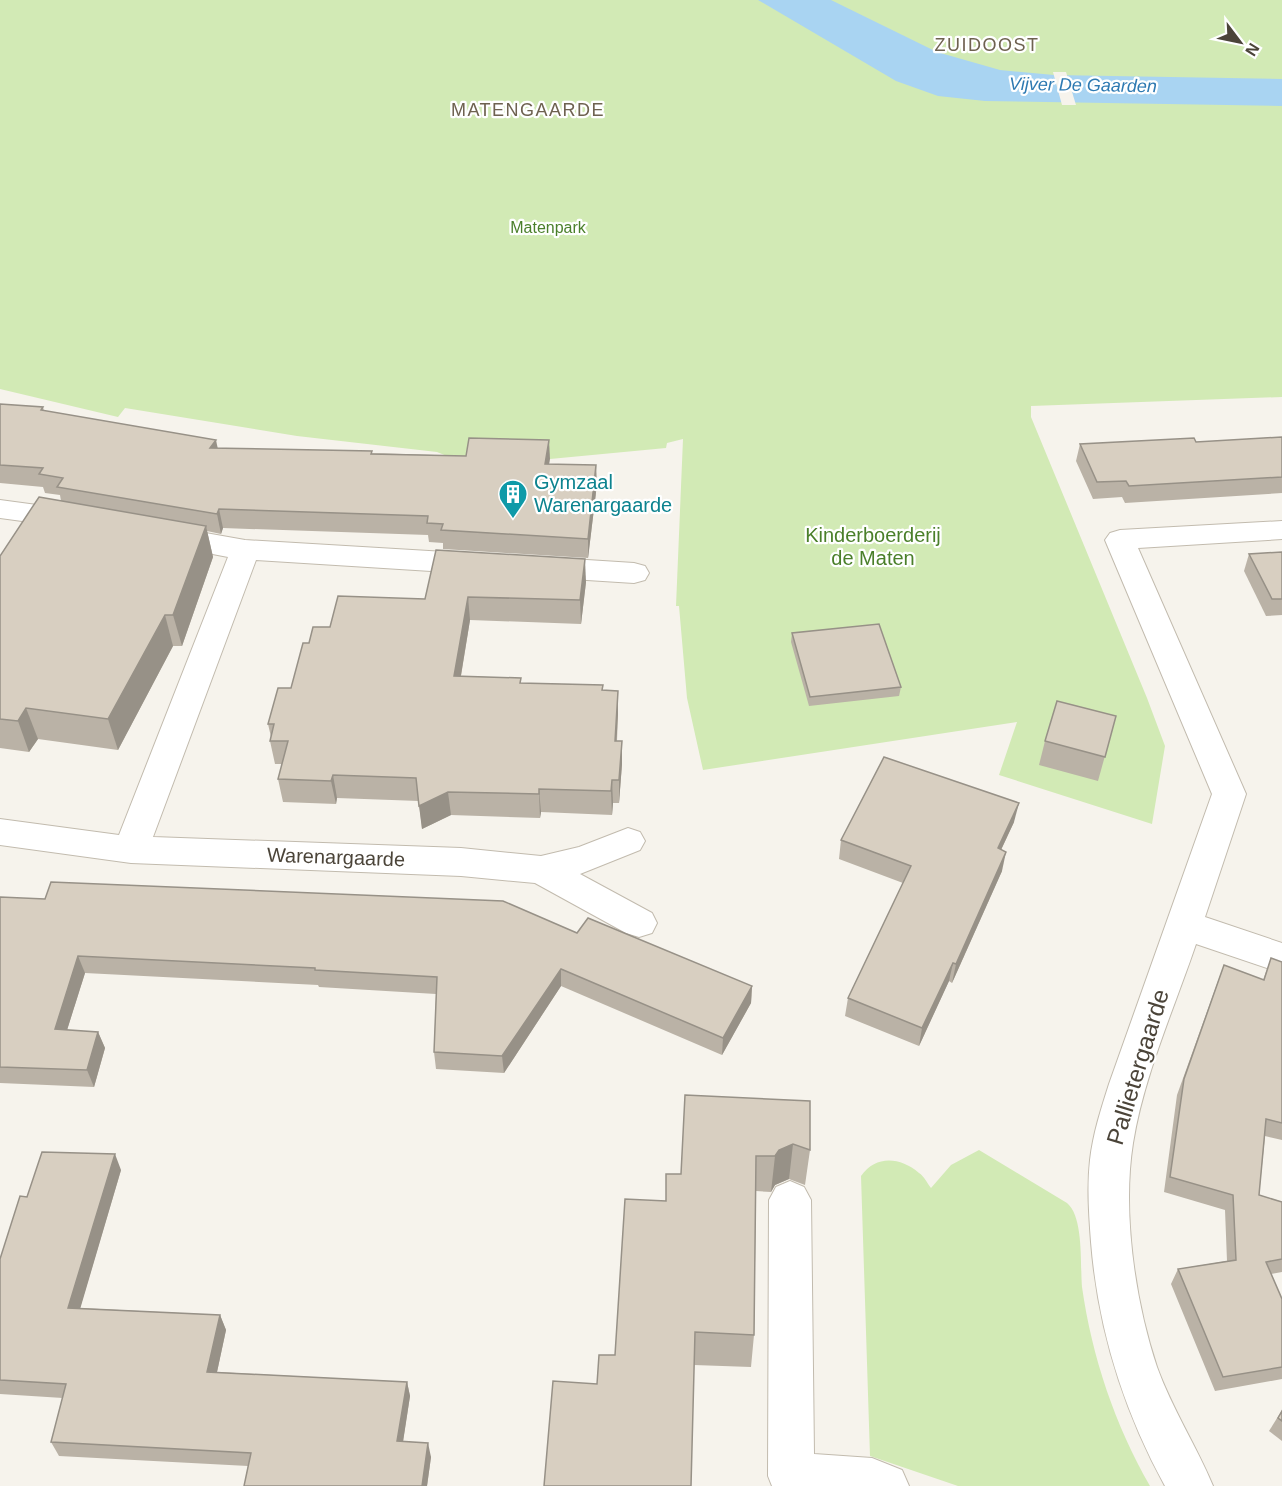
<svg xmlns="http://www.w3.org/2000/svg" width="1282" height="1486" viewBox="0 0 1282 1486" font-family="Arial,sans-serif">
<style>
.green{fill:#d2eab5}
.water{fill:#a9d4f2}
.pier{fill:#f6f3ec}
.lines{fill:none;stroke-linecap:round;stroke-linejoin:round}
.minor-casing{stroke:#c2bbae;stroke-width:2}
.minor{fill:#fff;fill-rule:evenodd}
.wall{fill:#bab2a6}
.shaded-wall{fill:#979187}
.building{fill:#d8cfc1;stroke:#979187;stroke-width:1.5}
.labels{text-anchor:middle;stroke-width:4.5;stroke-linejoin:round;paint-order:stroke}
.far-park-label{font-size:16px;fill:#4a7f2a;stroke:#fff}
.far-quarter-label{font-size:18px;letter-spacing:1.5px;fill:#6e6250;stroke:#fff}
.far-water-label{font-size:18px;font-style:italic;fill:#2e7ab2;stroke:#fff}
.far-neighbourhood-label{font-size:18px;letter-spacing:1.5px;fill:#6e6250;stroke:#fff}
.culture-label{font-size:20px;fill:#0d838f;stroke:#fff;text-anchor:start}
.park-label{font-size:20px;fill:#4a7f2a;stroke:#fff}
.street-label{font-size:20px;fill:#4b4439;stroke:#fff}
.near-street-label{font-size:24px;fill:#4b4439;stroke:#fff}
</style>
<rect width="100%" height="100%" fill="#f6f3ec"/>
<g class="green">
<polygon points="0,0 1282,0 1282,397 1031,406 1031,417 1147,698 1165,746 1152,824 999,775 1017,722 703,770 687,698 679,606 676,606 683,439 667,443 666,448 550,459 447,456 437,452 297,436 125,408 118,417 0,389"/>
<path d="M979,1150L1067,1203C1084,1217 1080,1264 1082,1287C1092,1357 1115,1425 1150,1486H958L870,1456L861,1176C876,1155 900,1157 919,1173C924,1176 927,1183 931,1188L951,1165Z"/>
</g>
<polygon class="water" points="758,0 831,0 937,52 1000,70 1054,75 1282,79 1282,106 985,101 938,96 896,81"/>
<polygon class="pier" points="1053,72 1066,72 1076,105 1062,105"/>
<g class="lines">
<g class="minor-casing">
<g id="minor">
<polygon points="0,500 74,510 84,512 89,519 84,526 74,528 0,518"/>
<path d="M1282,521V539L1138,548L1246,794L1205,917L1282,943V973L1196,944C1174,1009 1144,1075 1133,1143C1122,1212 1135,1301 1157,1367C1172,1409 1196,1445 1213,1486H1165C1123,1409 1098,1329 1091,1242C1089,1215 1087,1187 1090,1160C1093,1134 1101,1109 1109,1084L1212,794L1105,540L1110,533L1120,530Z"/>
<polygon points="166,526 245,540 479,554 490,557 494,564 490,571 479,574 256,560 153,837 461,848 541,856 579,847 628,828 640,832 645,841 640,850 580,874 652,913 657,923 652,933 639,937 626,933 535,883 461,876 131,863 0,845 0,819 119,835 228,557 156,543 151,536 156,529"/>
<polygon points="540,557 634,563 645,566 649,573 645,580 634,583 540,577 529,574 525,567 529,560"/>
<polygon points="790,1181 804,1187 811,1200 814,1454 872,1458 902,1470 909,1486 772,1486 768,1476 769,1200 776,1187"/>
</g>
</g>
<use href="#minor" class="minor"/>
</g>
<g class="wall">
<polygon points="0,404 43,407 44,411 218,448 466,456 549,440 549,464 597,484 588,558 443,549 443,543 429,542 428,535 223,528 221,534 207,531 213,557 182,646 173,646 118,750 38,739 29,752 0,748 0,556 61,501 60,495 45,493 43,487 0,483"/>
<polygon points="1282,437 1282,493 1125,503 1122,497 1093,499 1076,461 1080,444 1196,442"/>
<polygon points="1282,552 1282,615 1266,616 1244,571 1249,554"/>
<polygon points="586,582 581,624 470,620 461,676 521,678 521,683 603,685 603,690 618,691 618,714 617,741 622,741 622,764 619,803 613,803 612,815 541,812 540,818 451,815 422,829 419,801 337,798 336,804 283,802 278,779 282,764 275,764 270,741 271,737 268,724 291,688 309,643 330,627 425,599"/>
<polygon points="792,633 901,687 899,696 809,706 791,642"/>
<polygon points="1116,716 1098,781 1039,765 1045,741"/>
<polygon points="1014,822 1001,850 1002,871 952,983 949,981 919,1046 845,1016 848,998 903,883 839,859 841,840"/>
<polygon points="0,897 577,933 752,986 751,1003 722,1055 561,986 504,1073 436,1069 434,1052 436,994 319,987 318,985 85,973 67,1030 98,1032 105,1048 94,1087 0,1083"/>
<polygon points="1271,958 1282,962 1282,1140 1265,1136 1259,1195 1282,1202 1282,1272 1271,1274 1282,1299 1282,1379 1215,1391 1171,1284 1178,1269 1227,1261 1225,1210 1164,1192 1177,1095 1218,981 1224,965 1263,980"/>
<polygon points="685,1095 810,1150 805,1185 789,1179 775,1185 771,1192 756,1191 754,1335 751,1367 694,1365 597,1384 615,1355 666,1201 681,1174"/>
<polygon points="121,1170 80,1308 220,1315 226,1330 217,1372 407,1382 410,1396 403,1441 431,1457 427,1486 244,1486 248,1466 59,1456 51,1442 63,1398 0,1394 0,1259 27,1197"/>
<polygon points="1282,1410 1282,1441 1269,1431"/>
</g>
<g class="shaded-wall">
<polygon points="216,440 220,459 210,448"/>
<polygon points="549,440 550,459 546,483 545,464"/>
<polygon points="596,465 597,484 588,558 588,539"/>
<polygon points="219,509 223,528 221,534 217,514"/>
<polygon points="206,526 213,557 182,646 173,615"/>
<polygon points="585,559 586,582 581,624 580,600"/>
<polygon points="468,597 470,620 457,699 454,676"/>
<polygon points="165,615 173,646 118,750 108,719"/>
<polygon points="618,691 618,714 615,764 615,741"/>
<polygon points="26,708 38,739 29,752 18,721"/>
<polygon points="622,741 622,764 619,803 619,780"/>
<polygon points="333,775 337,798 336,804 331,781"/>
<polygon points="612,780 613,803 612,815 611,791"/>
<polygon points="539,789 541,812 540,818 539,794"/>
<polygon points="448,792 451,815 422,829 419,806"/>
<polygon points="1019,803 1014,822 993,867 998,848"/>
<polygon points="1006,852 1002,871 952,983 956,964"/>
<polygon points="78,956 85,973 62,1046 55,1029"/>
<polygon points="953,963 949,981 919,1046 922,1028"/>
<polygon points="561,969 561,986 504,1073 502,1056"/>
<polygon points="752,986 751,1003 722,1055 723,1038"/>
<polygon points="98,1032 105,1048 94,1087 87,1070"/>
<polygon points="793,1144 789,1179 775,1185 771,1192 775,1156 779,1150"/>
<polygon points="115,1154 121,1170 76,1323 68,1308"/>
<polygon points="220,1315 226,1330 214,1386 207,1372"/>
<polygon points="407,1382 410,1396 401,1455 397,1441"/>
<polygon points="428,1443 431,1457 427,1486 422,1486"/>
</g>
<g class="building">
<polygon points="0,404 43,407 41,410 216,440 210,448 372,451 371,454 466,456 469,438 549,440 545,464 596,465 588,539 441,530 443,524 427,523 428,516 219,509 217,514 57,487 63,478 39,474 43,468 0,465"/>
<polygon points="1282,437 1282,477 1129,486 1126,481 1097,482 1080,444 1194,438 1196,442"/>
<polygon points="39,497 206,526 173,615 165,615 108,719 26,708 18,721 0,719 0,556"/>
<polygon points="436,550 585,559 580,600 468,597 454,676 521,678 520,683 603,685 602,690 618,691 615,741 622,741 619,780 612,780 611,791 539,789 539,794 448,792 419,806 416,778 333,775 331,781 278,779 288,741 270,741 274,724 268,724 278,688 291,688 303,643 309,643 313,627 330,627 338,596 425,599"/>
<polygon points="1282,552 1282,599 1272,599 1249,554"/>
<polygon points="879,624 901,687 810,697 792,633"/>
<polygon points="1057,701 1116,716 1105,757 1045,741"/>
<polygon points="884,757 1019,803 998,848 1006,852 956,964 953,963 922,1028 848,998 911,866 841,840"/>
<polygon points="51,882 503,901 577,933 588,918 752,986 723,1038 561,969 502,1056 434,1052 437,977 315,970 315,968 78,956 55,1029 98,1032 87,1070 0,1067 0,897 45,899"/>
<polygon points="1271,958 1282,962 1282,1123 1266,1119 1259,1195 1282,1202 1282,1259 1266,1262 1282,1299 1282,1367 1223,1377 1178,1269 1236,1260 1233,1195 1170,1177 1184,1079 1224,965 1264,980"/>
<polygon points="685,1095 810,1101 810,1150 793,1144 779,1150 775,1156 756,1156 754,1335 695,1332 691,1486 544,1486 553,1381 597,1384 599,1355 615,1355 625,1199 666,1201 666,1174 681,1174"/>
<polygon points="42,1152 115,1154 68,1308 220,1315 207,1372 407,1382 397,1441 428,1443 422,1486 244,1486 251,1453 51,1442 66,1384 0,1380 0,1259 20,1196 27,1197"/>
<polygon points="1282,1411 1282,1421 1278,1418"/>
</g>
<defs>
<g id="building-pin" transform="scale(1.5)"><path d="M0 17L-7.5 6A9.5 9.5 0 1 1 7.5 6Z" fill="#0f9aa8" stroke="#fff"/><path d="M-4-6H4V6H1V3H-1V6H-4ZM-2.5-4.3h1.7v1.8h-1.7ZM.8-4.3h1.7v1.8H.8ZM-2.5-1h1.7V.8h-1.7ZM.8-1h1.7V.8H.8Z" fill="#fff"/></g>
</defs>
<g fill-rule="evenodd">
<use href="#building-pin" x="513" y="494"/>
</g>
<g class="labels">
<g class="far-park-label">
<text x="548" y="233">Matenpark</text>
</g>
<g class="far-quarter-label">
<text x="987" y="51">ZUIDOOST</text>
</g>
<g class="far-water-label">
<text transform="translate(1083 85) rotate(1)" y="6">Vijver De Gaarden</text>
</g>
<g class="far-neighbourhood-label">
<text x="528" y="116">MATENGAARDE</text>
</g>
<g class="culture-label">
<text x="534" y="489">Gymzaal<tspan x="534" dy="23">Warenargaarde</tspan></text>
</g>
<g class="park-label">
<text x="873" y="542">Kinderboerderij<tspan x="873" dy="23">de Maten</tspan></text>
</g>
<g class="street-label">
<text transform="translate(336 857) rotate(2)" y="7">Warenargaarde</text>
</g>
<g class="near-street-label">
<text transform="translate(1138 1067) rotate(-73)" y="8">Pallietergaarde</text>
</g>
</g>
<g transform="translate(1240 42) rotate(122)" stroke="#ffffff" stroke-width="4.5" paint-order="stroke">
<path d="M0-4.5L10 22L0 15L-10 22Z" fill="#4b4439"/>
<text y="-9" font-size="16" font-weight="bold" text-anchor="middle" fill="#4b4439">N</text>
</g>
</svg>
